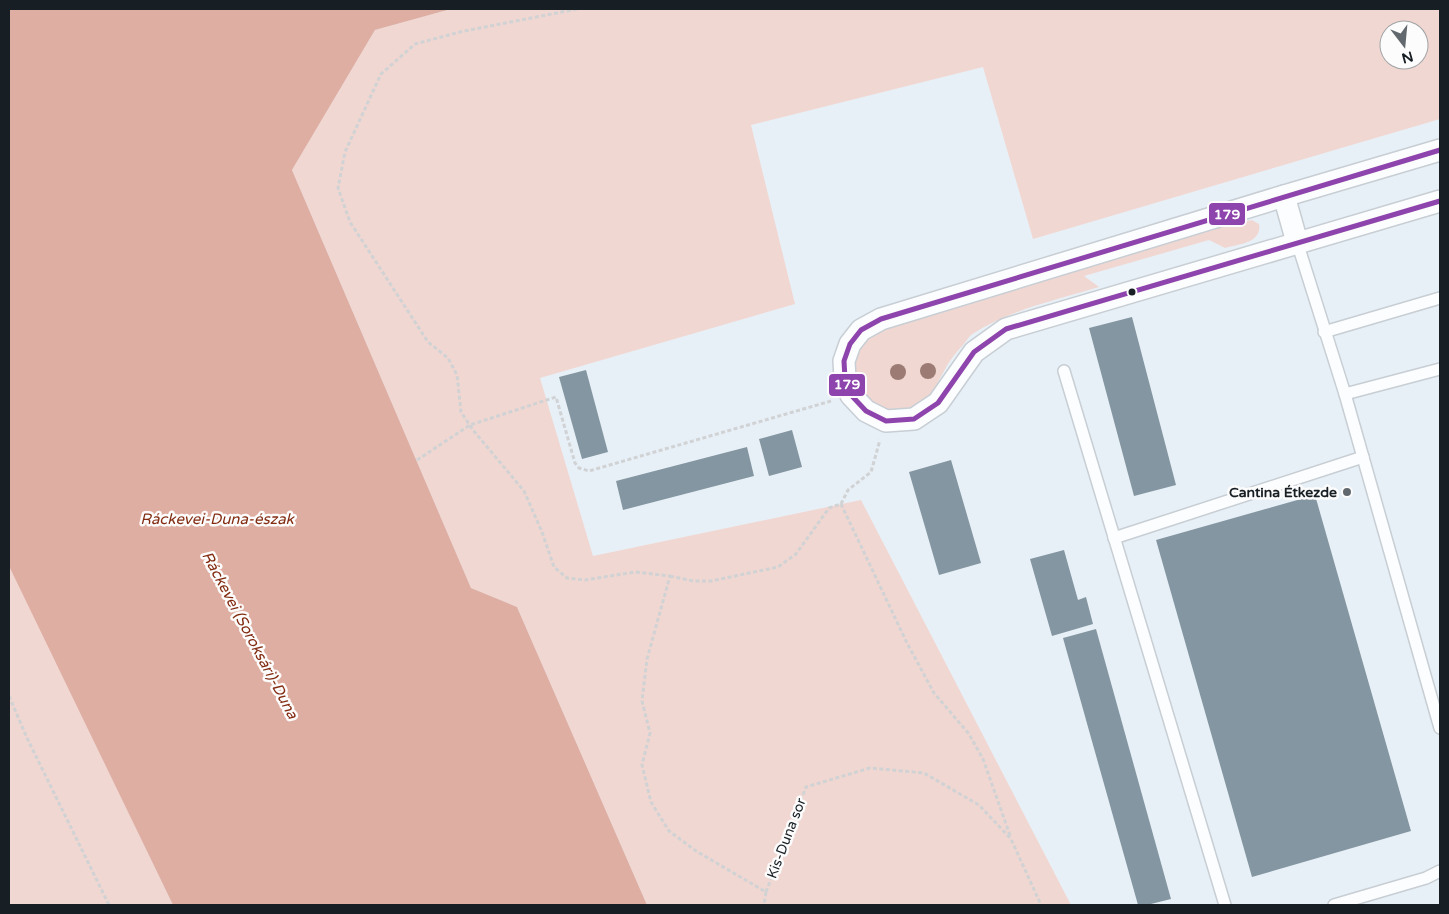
<svg xmlns="http://www.w3.org/2000/svg" width="1449" height="914" viewBox="0 0 1449 914" font-family="'Varela Round',sans-serif">
<style>
.green{fill:#f1d7d2;fill-rule:evenodd}
.water{fill:#dfaea2}
.building{fill:#8496a1}
.lines{fill:none;stroke-linecap:round;stroke-linejoin:round}
.lane-casing{stroke:#c7ced4;stroke-width:14}
.street-casing{stroke:#c7ced4;stroke-width:24}
.path{stroke:#d0d2d4;stroke-width:3;stroke-dasharray:4 2.5;stroke-linecap:butt}
.lane{stroke:#fcfdfe;stroke-width:11}
.street{stroke:#fcfdfe;stroke-width:21}
.bus-1-casing{stroke:#fcfcfc;stroke-width:9}
.bus-1{stroke:#8e44ad;stroke-width:5}
.tree{fill:#9b7b73}
.bus-dot{fill:#181f24;stroke:#fcfcfc;stroke-width:2}
.poi-dot{fill:#61686e;stroke:#fcfcfc;stroke-width:2}
.labels{text-anchor:middle;stroke-width:5;stroke-linejoin:round;paint-order:stroke}
.poi-label{font-size:14px;font-weight:bold;fill:#181f24;stroke:#fcfcfc;text-anchor:end}
.street-label{font-size:14px;fill:#181f24;stroke:#fcfcfc}
.water-label{font-size:15px;font-style:italic;fill:#822b11;stroke:#fcfcfc}
.line-badge{stroke:#fcfcfc;stroke-width:2}
.badge-label{font-size:14px;text-anchor:middle;font-weight:bold;fill:#fff}
</style>
<rect width="100%" height="100%" fill="#e8f0f7"/>
<g class="green">
<path d="M451,9H1440V119L1033,239L983,67L751,125L795,304L540,378L593,556L861,500L1071,905H647L517,607L471,588L292,170L375,30ZM1389,30H1419V60H1389Z"/>
<path d="M1252,220L1259,224C1262,243 1240,244 1225,248L1209,240L1084,276L1099,287C1057,300 1012,309 974,333C970,335 967,340 964,344C959,349 954,355 950,361C940,376 935,394 919,404C892,422 854,400 853,369C852,348 863,341 876,328L1230,224Z"/>
<polygon points="9,566 13,573 173,905 9,905"/>
</g>
<polygon class="water" points="9,9 451,9 375,30 292,170 471,588 517,607 647,905 173,905 9,566"/>
<g class="building">
<polygon points="1132,317 1176,485 1134,496 1089,328"/>
<polygon points="586,370 608,452 582,459 559,377"/>
<polygon points="792,430 802,467 769,476 759,439"/>
<polygon points="747,447 754,476 623,510 616,481"/>
<polygon points="951,460 981,563 939,575 909,472"/>
<polygon points="1315,495 1411,831 1252,877 1156,540"/>
<polygon points="1064,550 1078,600 1086,597 1093,624 1052,636 1030,559"/>
<polygon points="1096,629 1171,899 1147,905 1138,905 1063,638"/>
</g>
<g class="lines">
<g class="lane-casing">
<g id="lane">
<polyline points="1297,242 1345,394 1440,728"/>
<polyline points="1324,332 1440,298"/>
<polyline points="1064,371 1225,905"/>
<polyline points="1345,394 1440,369"/>
<polyline points="1114,538 1363,457"/>
<polyline points="1334,905 1426,878 1440,871"/>
</g>
</g>
<g class="street-casing">
<g id="street">
<polyline points="1440,150 1284,196 881,319 861,330 850,344 844,361 845,379 851,395 866,411 886,421 914,419 938,403 974,352 1006,329 1440,201"/>
<polyline points="1284,196 1297,242"/>
</g>
</g>
<g class="path">
<polyline points="577,9 460,32 415,44 381,74 345,152 338,188 350,222 428,342 448,358 457,375 461,412 473,430 524,491 542,532 554,567 567,578 585,580 635,572 670,576 647,659 642,701 650,733 642,765 651,802 669,831 696,851 766,892 764,905"/>
<polyline points="417,460 470,425 556,397 575,463 579,468 589,471 831,401"/>
<polyline points="841,504 907,643 934,693 969,734 983,759 1011,838"/>
<polyline points="670,576 693,581 711,581 778,567 796,554 829,508 841,504 848,490 871,472 880,440"/>
<polyline points="9,696 27,738 109,905"/>
<polyline points="766,892 806,787 870,768 924,773 979,805 1011,839 1041,905"/>
</g>
<use href="#lane" class="lane"/>
<use href="#street" class="street"/>
<g class="bus-1-casing">
<polyline id="bus-1" points="1440,150 881,319 861,330 850,344 844,361 845,379 851,395 866,411 886,421 914,419 938,403 974,352 1006,329 1440,201"/>
</g>
<use href="#bus-1" class="bus-1"/>
</g>
<g class="tree">
<circle cx="928" cy="371" r="8"/>
<circle cx="898" cy="372" r="8"/>
</g>
<circle class="bus-dot" cx="1132" cy="292" r="4.5"/>
<circle class="poi-dot" cx="1347" cy="492" r="5"/>
<g class="labels">
<g class="poi-label">
<text x="1337" y="497">Cantina Étkezde</text>
</g>
<g class="street-label">
<text transform="translate(786 838) rotate(-69)" y="5">Kis-Duna sor</text>
</g>
<g class="water-label">
<text x="217" y="524">Ráckevei-Duna-észak</text>
<text transform="translate(250 635) rotate(62)" y="5">Ráckevei (Soroksári)-Duna</text>
</g>
</g>
<g class="line-badge">
<rect x="1208" y="202" width="38" height="24" rx="5" fill="#8e44ad"/>
<rect x="828" y="373" width="38" height="24" rx="5" fill="#8e44ad"/>
</g>
<g class="badge-label">
<text x="1227" y="219">179</text>
<text x="847" y="389">179</text>
</g>
<rect width="1449" height="914" fill="none" stroke="#181f24" stroke-width="20"/>
<g transform="translate(1404 45) rotate(164)"><circle r="24" fill="#fcfcfc" stroke="#a1a4a6"/>
<path d="M0-4L9 19L0 12L-9 19Z" fill="#61686e"/>
<text y="-8" font-size="14" font-weight="bold" text-anchor="middle" fill="#181f24">N</text>
</g>
</svg>
